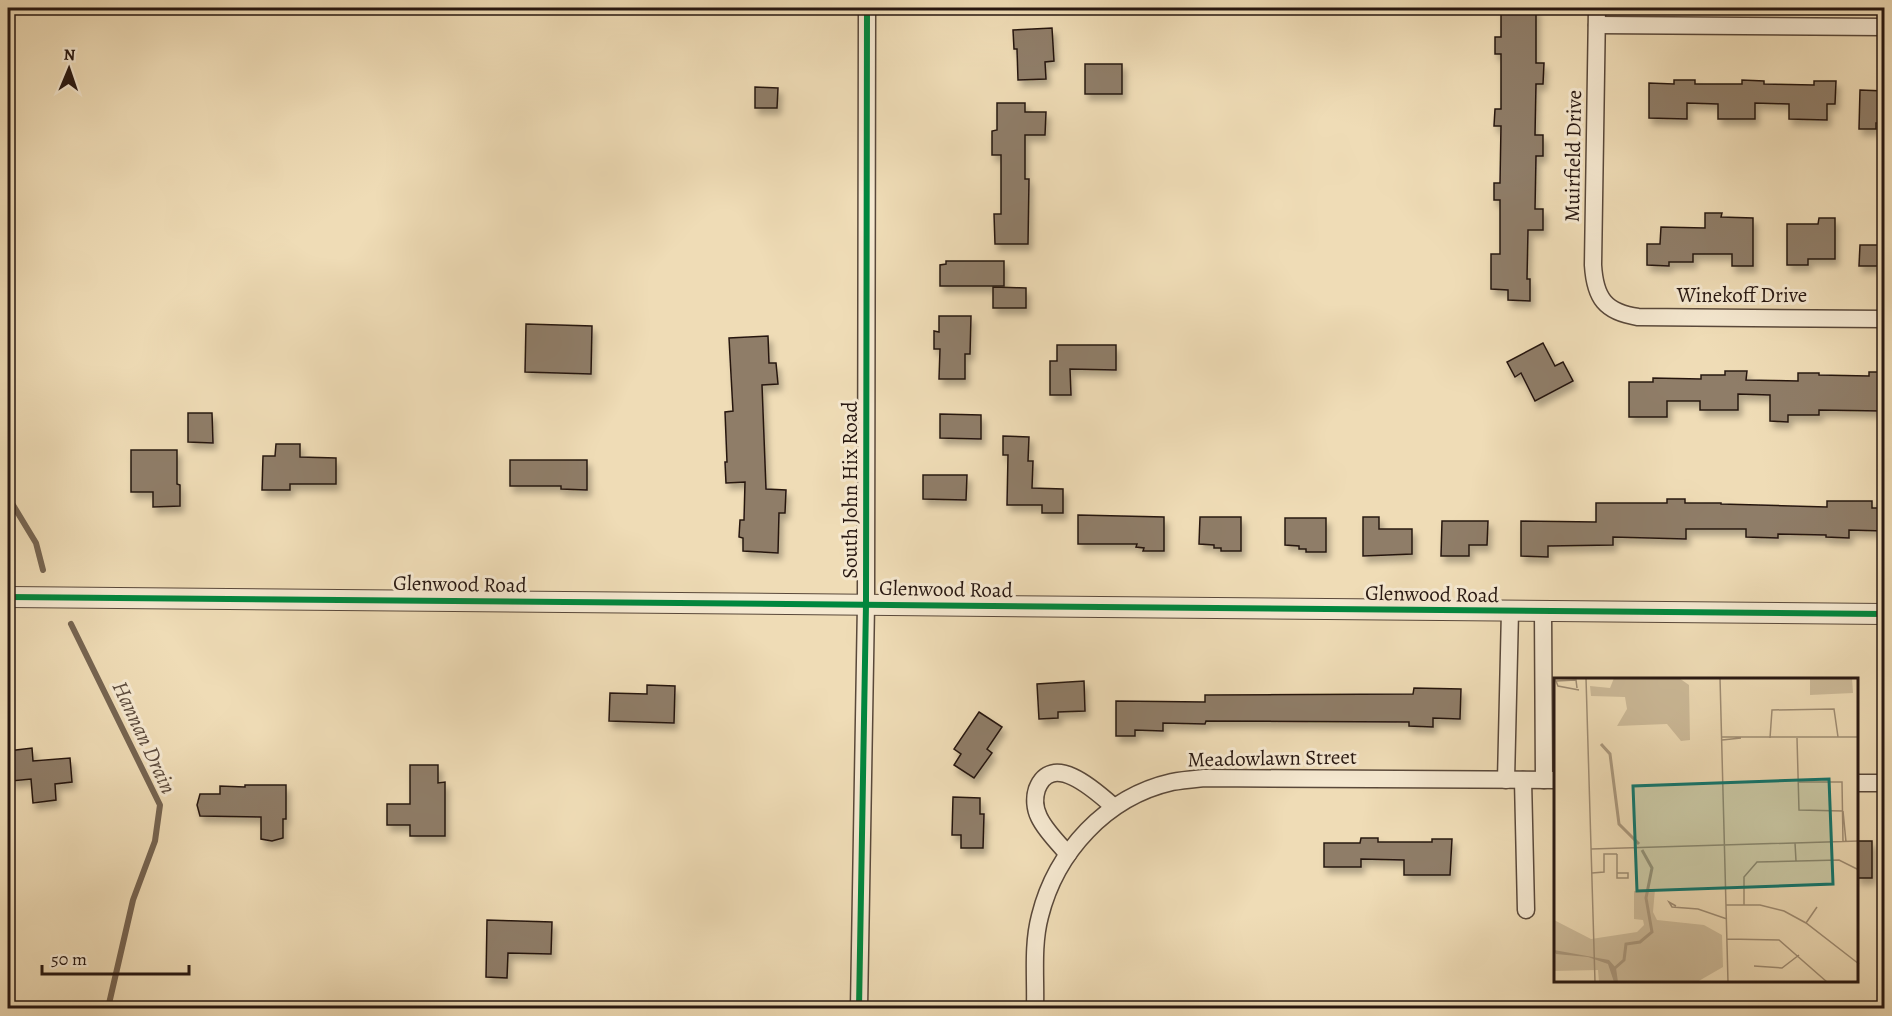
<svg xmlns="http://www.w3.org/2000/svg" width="1892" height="1016" viewBox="0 0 1892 1016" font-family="Alegreya,serif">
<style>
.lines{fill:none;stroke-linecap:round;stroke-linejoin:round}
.stream{stroke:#766552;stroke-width:6}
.building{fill:#8f7d67;stroke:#271711;stroke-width:1.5;filter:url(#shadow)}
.minor-casing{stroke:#59483a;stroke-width:19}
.tertiary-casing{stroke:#59483a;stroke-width:22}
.minor{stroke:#f5e8d0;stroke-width:16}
.tertiary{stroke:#f5e8d0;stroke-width:20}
.cycleway-casing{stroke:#f5e8d0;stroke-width:10}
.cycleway{stroke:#00873e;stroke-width:6}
.labels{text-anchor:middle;stroke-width:6;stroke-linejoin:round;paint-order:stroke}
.street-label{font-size:21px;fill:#271711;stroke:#f5e8d0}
.water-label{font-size:22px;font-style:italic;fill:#5c4b3d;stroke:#f5e8d0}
.inset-river{fill:none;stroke:#ab997e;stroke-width:3}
.inset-road{fill:none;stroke:#9f8d74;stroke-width:1.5}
.view{fill:#0f766e;fill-opacity:0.15;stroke:#0f766e;stroke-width:3}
.inset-edge{fill:none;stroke:#271711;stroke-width:3}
</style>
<defs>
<filter id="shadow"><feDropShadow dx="3.5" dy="6" stdDeviation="3" flood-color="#0004"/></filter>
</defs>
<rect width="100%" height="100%" fill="#efdcb6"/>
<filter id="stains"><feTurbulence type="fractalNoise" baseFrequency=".00333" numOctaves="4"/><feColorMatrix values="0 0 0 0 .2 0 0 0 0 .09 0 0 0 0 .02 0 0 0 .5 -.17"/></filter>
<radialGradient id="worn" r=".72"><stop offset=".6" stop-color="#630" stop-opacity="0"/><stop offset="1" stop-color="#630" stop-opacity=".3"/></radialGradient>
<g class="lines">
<g class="stream">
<polyline points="8,502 13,505 36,543 43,570"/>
<polyline points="71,624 160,805 155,841 133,900 108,1008"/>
</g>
</g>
<g class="building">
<polygon points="1501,8 1536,8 1536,63 1544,63 1543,84 1536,84 1535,135 1543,135 1543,156 1536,156 1535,209 1543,209 1543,230 1528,230 1527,279 1530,279 1530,301 1508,300 1508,290 1491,289 1491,254 1500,254 1500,200 1494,200 1494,183 1500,183 1501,126 1494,126 1495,109 1501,109 1501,54 1495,54 1495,37 1501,37"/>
<polygon points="1052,28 1054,61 1045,62 1046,79 1018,80 1017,49 1014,49 1013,30"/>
<rect x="1085" y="64" width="37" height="30"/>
<polygon points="1674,80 1695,80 1695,84 1742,84 1742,80 1764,81 1764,84 1814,85 1814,81 1836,81 1835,104 1827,104 1827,120 1789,119 1789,104 1755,103 1755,119 1718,119 1718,104 1687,103 1687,119 1649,118 1649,83 1674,84"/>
<polygon points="755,87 778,88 777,108 755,108"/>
<polygon points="1860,90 1884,91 1884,123 1876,123 1876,129 1859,129"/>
<polygon points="997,103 1025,103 1025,112 1046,112 1045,135 1025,135 1025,179 1029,179 1028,244 995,244 994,214 1001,214 1001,155 992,155 992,131 997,130"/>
<polygon points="1705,213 1722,213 1721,217 1753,218 1753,266 1732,266 1732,254 1693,254 1693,262 1669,262 1669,266 1647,265 1647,244 1660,244 1661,227 1705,228"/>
<polygon points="1819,218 1835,218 1835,259 1808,259 1808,265 1787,265 1787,224 1818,224"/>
<polygon points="1860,245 1881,245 1881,266 1859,266"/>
<polygon points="946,261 1004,261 1004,286 940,286 940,265 946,264"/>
<polygon points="993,287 1026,288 1026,308 993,308"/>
<polygon points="939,316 971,316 970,354 965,354 965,379 939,379 940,349 934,349 934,331 939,332"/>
<polygon points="526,324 592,326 591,374 525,372"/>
<polygon points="768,336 769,363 776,363 778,384 762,385 766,489 786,490 785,513 779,513 778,553 743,551 743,538 739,537 740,520 744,520 745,482 726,483 725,462 727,462 725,412 733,411 729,338"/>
<polygon points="1543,343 1555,366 1563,362 1573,381 1535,401 1521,373 1515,377 1507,362"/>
<polygon points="1057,345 1116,345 1116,370 1070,369 1071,395 1050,395 1050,361 1057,361"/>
<polygon points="1725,371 1747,371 1746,380 1798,381 1798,373 1819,373 1819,375 1869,376 1869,372 1884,372 1882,411 1819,410 1819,415 1788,415 1788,422 1770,421 1770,395 1738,394 1738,410 1700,410 1700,401 1667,401 1667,417 1629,417 1629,382 1653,382 1653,378 1701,379 1701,375 1725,375"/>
<polygon points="188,413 212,413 213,443 188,442"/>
<polygon points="940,414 981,415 981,439 940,438"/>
<polygon points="1003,436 1029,437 1028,461 1033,461 1032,488 1063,489 1063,513 1042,513 1042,505 1007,505 1008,455 1003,455"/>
<polygon points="276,444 300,444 300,457 336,458 336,484 290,484 290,490 262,490 263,456 275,456"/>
<polygon points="131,450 177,450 177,484 180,485 180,506 153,507 153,492 131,492"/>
<polygon points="510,460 587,460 587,490 561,489 561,486 510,486"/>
<polygon points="923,475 967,475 966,500 923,499"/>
<polygon points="1667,499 1685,499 1685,503 1721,503 1721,504 1827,507 1827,501 1872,501 1872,508 1884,508 1884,531 1849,530 1849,538 1826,537 1826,535 1778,534 1778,538 1746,537 1746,529 1686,529 1686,539 1613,537 1613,545 1548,546 1548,557 1521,556 1521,521 1596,522 1596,503 1667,503"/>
<polygon points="1078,515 1164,517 1164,551 1143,551 1144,548 1136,547 1137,544 1078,544"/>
<polygon points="1200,517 1241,517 1241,551 1221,551 1221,548 1214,548 1214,545 1199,544"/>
<polygon points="1363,517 1379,517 1379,529 1412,529 1412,554 1363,556"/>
<polygon points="1285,518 1326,518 1326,552 1306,552 1306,549 1299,549 1299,546 1285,545"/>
<polygon points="1442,521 1488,521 1487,545 1469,545 1469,556 1441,556"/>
<polygon points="1084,681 1085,711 1058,712 1058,718 1039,719 1037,684"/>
<polygon points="647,685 675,686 674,723 609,721 610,693 647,694"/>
<polygon points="1414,688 1461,689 1460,719 1433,718 1433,727 1409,726 1409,722 1206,721 1205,724 1163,723 1163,731 1135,730 1135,736 1116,736 1116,701 1205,702 1205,695 1413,694"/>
<polygon points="979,712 1002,727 987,749 992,753 974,778 954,765 961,754 954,749"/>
<polygon points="32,748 33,761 70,758 72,782 55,784 56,800 33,803 31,779 11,781 8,751"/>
<polygon points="410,765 438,765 438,783 445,782 445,836 410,836 410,825 387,825 387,804 410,804"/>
<polygon points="245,785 286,785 286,819 283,819 283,838 272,841 261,839 261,817 200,816 197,805 200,794 220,794 220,786 245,787"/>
<polygon points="953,797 980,798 980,814 984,814 983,848 961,848 961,835 952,835"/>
<polygon points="1361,838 1378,838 1378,842 1432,842 1432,839 1452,839 1450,875 1404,875 1404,860 1361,859 1361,867 1324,867 1324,843 1360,843"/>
<rect x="1857" y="841" width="15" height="37"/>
<polygon points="487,920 552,922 551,954 508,953 507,978 486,977"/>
</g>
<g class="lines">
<g class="minor-casing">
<g id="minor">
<path d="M1597,8L1593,265C1595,298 1605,312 1638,317L1884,319"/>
<polyline points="1597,25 1884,27"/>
<polyline points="1543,611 1544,780"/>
<polyline points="1506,780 1510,611"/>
<polyline points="1523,780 1526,910"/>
<polyline points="1858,783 1884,783"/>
<path d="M1068,854C1058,843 1045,830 1039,817C1035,809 1034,798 1037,789C1052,750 1097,792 1114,807"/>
<polyline points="859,1008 866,604 867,8"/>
<path d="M1035,1008C1036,979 1032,946 1040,916C1056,852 1106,797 1172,782C1182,780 1194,779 1204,778L1556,780"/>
</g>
</g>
<g class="tertiary-casing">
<polyline id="tertiary" points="8,597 1884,614"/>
</g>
<use href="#minor" class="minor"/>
<use href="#tertiary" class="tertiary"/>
<g class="cycleway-casing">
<g id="cycleway">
<polyline points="8,597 1884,614"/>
<polyline points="859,1008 866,604 867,8"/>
</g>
</g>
<use href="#cycleway" class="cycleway"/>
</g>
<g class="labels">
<g class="street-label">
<text transform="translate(1573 156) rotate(-89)" y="7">Muirfield Drive</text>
<text x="1742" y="302">Winekoff Drive</text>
<text transform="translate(850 490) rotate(-90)" y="7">South John Hix Road</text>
<text transform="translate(460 584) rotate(1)" y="7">Glenwood Road</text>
<text transform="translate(946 589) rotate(1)" y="7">Glenwood Road</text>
<text transform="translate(1432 594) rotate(1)" y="7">Glenwood Road</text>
<text transform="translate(1272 758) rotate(-1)" y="7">Meadowlawn Street</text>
</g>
<g class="water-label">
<text transform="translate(145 737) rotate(65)" y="8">Hannan Drain</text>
</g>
</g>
<g transform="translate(1554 678)">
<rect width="304" height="304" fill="#efdcb6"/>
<path d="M60,0H125L135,7L136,62L127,63L113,46L63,48L73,31L71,19L37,18L36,8L56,10ZM256,0H298L299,15L256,17ZM101,211L99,234L103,242L150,247L168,257L169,289L143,304H45L44,292L0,293V242L37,261L83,254L90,247L89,242L80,241V213Z" fill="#cdbb9a"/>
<path d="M0,272L55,282L62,290L64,304H60L54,286L34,279L2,276Z" fill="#ab997e"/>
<path class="inset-river" d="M47,66L56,76L65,146L85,166M61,290L70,282L72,266L86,264L98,254L92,220L98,190L88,172"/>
<path class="inset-road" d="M32,0L41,304M166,0L174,304M23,10L22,2L2,3L4,8L25,12M167,59H305M216,60L218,32L280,31L284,59M243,60L245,132L289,133M168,62L187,60M244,104H288L289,164M289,133L292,164M241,165L242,183M37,171L305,163M63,176V200H74V195H63M38,195L50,194V176H63M172,227H206L230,233L252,245L305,286M190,227V199L203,184L285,182L305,192M122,228L115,224L118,229L144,231L173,241M252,245L263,229M173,261L225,262L273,304M200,288L228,290L245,277"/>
<path class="view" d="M275,101L279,206L83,213L79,108Z"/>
<rect width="304" height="304" class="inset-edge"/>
</g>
<rect width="1892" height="1016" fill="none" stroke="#efdcb6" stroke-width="30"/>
<rect x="9" y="9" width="1874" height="998" fill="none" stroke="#271711" stroke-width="3"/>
<rect x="15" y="15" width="1862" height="986" fill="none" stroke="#271711" stroke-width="1.5"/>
<g transform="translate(69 69) rotate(2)" stroke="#f5e8d0" stroke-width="4.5" paint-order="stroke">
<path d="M0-4.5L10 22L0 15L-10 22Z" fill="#271711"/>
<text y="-9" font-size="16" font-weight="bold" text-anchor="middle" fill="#271711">N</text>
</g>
<path d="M42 965v9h147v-9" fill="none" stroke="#271711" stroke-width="3"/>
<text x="51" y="965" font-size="18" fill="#271711" stroke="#f5e8d0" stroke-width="4.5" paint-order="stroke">50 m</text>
<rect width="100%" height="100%" filter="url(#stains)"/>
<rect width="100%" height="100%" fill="url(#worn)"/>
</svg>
